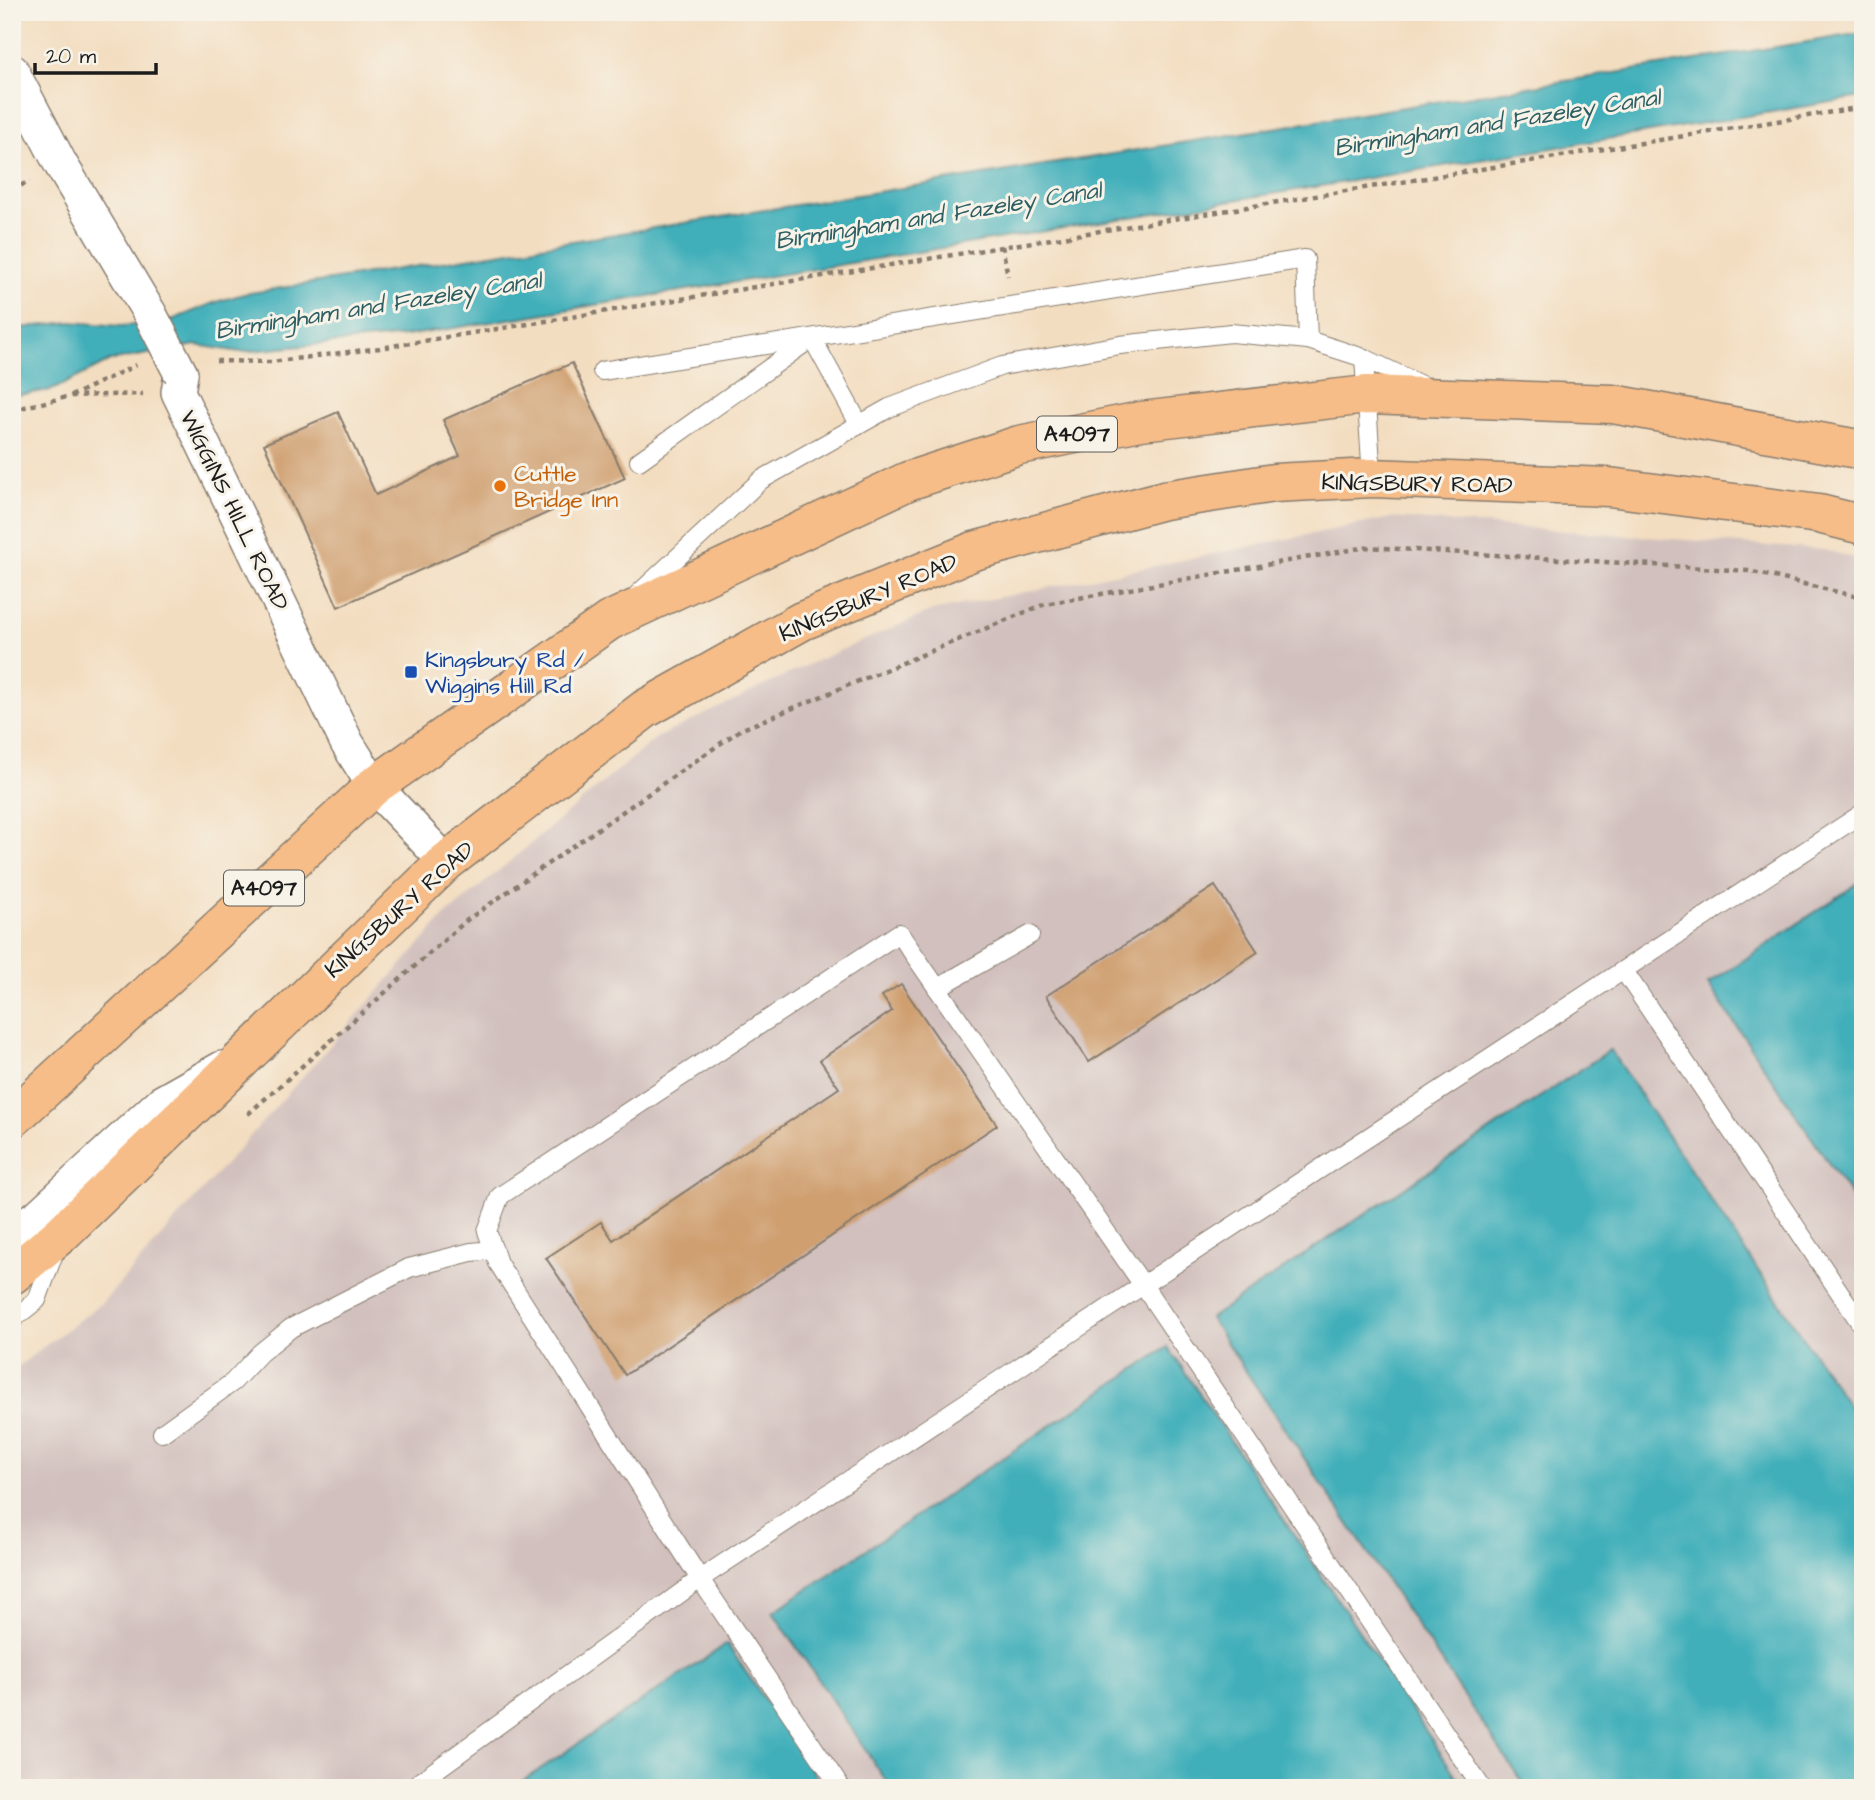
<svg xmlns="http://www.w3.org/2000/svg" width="1875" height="1800" viewBox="0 0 1875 1800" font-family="'Architects Daughter',sans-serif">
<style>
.industrial{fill:#d1c0bd}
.water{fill:#3fafba;stroke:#2e666b;stroke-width:2}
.building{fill:#cf9f6f}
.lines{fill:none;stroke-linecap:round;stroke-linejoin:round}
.service-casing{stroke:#887c6e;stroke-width:20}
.minor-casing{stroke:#887c6e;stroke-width:36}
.primary-casing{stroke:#887c6e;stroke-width:41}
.path{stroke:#887c6e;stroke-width:4.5;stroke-dasharray:5 5;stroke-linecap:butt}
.service{stroke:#fff;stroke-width:18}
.minor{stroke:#fff;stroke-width:33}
.primary{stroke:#f7bd88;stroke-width:38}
.minor-bridge-casing{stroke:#887c6e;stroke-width:36;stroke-linecap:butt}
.minor-bridge{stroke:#fff;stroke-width:33}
.food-dot{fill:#e8710a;stroke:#f7f3e8;stroke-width:2.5}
.transit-dot{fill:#1a4fb4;stroke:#f7f3e8;stroke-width:2.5}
.labels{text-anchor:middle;stroke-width:6;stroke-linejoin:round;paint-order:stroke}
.shield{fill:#f7f3e8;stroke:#5e5c59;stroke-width:2}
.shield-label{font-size:21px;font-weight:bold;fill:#1c1c1c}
.food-label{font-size:23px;fill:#c56008;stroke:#f7f3e8;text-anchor:start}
.street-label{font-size:23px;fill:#1c1c1c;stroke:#f7f3e8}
.transit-label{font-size:23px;fill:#164399;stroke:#f7f3e8;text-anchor:start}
.water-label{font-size:24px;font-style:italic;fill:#2c5e63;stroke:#f7f3e8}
</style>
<rect width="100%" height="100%" fill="#f7f3e8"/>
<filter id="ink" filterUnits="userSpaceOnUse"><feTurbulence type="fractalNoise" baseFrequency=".0143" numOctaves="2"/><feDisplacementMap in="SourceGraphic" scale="14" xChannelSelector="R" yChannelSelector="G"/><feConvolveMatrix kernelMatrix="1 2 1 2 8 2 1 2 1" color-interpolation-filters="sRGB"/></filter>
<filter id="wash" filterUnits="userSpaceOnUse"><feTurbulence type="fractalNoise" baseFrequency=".00686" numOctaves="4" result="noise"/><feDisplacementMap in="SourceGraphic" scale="28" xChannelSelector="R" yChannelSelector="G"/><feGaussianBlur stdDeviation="1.57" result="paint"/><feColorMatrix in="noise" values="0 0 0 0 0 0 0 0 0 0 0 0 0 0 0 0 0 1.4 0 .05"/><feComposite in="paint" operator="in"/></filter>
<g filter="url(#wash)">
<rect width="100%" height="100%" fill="#f3ddc0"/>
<polygon class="industrial" points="1391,518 1824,550 1863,560 1863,1788 12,1788 12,1371 104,1301 445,916 656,738 818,660 932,611"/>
<g class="water">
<polygon points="1863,33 1863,97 406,336 240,352 196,345 110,361 52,390 12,396 12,329 71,322 121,326 167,322 216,302 244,294"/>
<polygon points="1863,880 1863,1214 1708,984"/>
<polygon points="1610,1050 1863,1427 1863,1788 1526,1788 1210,1318"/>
<polygon points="1168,1347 1464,1788 891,1788 773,1612"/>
<polygon points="727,1644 824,1788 512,1788"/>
</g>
<g id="blocks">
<g class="building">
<polygon points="572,363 625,478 338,607 264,444 338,412 376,495 460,456 443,420"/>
<polygon points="1215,886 1258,952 1089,1062 1046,996"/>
<polygon points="901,984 997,1125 625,1375 546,1258 601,1222 613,1240 839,1088 820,1060 892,1011 882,996"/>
</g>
</g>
</g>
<g filter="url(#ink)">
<use href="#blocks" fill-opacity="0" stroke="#887c6e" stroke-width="2"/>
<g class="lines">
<g class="service-casing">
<g id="service">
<polyline points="812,338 859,424"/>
<polyline points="1364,358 1372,478"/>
<polyline points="602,371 1305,259 1308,340"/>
<polyline points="639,461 809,340"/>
<polyline points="637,595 761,480 889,408 1002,366 1120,345 1231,333 1308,340 1364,358 1425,387"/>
<polyline points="1624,971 1863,1327"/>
<polyline points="937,988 1030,935"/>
<polyline points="12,1320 37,1300 56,1248"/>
<polyline points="162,1433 233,1382 260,1353 291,1328 409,1268 471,1252 494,1250"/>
<polyline points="411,1788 700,1579 1143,1285 1863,813"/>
<polyline points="841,1788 700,1579 498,1263 487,1231 500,1196 899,933 1143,1285 1482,1788"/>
</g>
</g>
<g class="minor-casing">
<g id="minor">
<polyline points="12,71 60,163 150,314"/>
<polyline points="181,374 178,392 347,743 374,786 446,862"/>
<polyline points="12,1231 37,1217 162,1102 222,1068"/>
</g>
</g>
<g class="primary-casing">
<g id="primary">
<polyline points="12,1119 374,786 609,621 908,481 1019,445 1141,421 1367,395 1613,404 1863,450"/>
<polyline points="12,1275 60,1235 446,862 645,709 802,621 974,551 1164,500 1274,483 1372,478 1609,487 1819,514 1863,525"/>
</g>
</g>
<g class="path">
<polyline points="12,190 30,181"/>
<polyline points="1002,246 1008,276"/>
<polyline points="216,361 271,362 380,348 1863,107"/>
<polyline points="71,396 136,365"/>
<polyline points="12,410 71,396 143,394"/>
<polyline points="248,1114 467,920 740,730 1045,604 1367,547 1749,571 1863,598"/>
</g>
<use href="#service" class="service"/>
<use href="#minor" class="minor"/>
<use href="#primary" class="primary"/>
<g class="minor-bridge-casing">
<polyline id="minor-bridge" points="150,314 181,374"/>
</g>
<use href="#minor-bridge" class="minor-bridge"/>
</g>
</g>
<circle class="food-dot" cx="500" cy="486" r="7"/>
<rect class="transit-dot" x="404" y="665" width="14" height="14" rx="3.5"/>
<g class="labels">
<g class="shield">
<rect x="1037" y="416.5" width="80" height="35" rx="5"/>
<rect x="224" y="870.5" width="80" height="35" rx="5"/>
</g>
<g class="shield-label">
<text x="1077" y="441">A4097</text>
<text x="264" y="895">A4097</text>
</g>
<g class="food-label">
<text x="514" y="481">Cuttle<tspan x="514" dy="26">Bridge Inn</tspan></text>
</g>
<g class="street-label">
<text transform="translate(1417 483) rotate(1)" y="8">KINGSBURY ROAD</text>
<text transform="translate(235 510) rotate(64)" y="8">WIGGINS HILL ROAD</text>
<text transform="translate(868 597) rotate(-23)" y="8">KINGSBURY ROAD</text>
<text transform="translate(399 909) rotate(-42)" y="8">KINGSBURY ROAD</text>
</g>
<g class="transit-label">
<text x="425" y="667">Kingsbury Rd /<tspan x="425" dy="26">Wiggins Hill Rd</tspan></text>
</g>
<g class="water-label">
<text transform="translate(1497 122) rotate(-9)" y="8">Birmingham and Fazeley Canal</text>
<text transform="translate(938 215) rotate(-9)" y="8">Birmingham and Fazeley Canal</text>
<text transform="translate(378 305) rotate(-9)" y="8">Birmingham and Fazeley Canal</text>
</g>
</g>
<rect width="1875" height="1800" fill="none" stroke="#f7f3e8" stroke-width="42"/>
<path d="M35 63v10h121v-10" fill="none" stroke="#1c1c1c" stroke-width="3.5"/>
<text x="46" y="63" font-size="21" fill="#1c1c1c" stroke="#f7f3e8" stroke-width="5" paint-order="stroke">20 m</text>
</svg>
